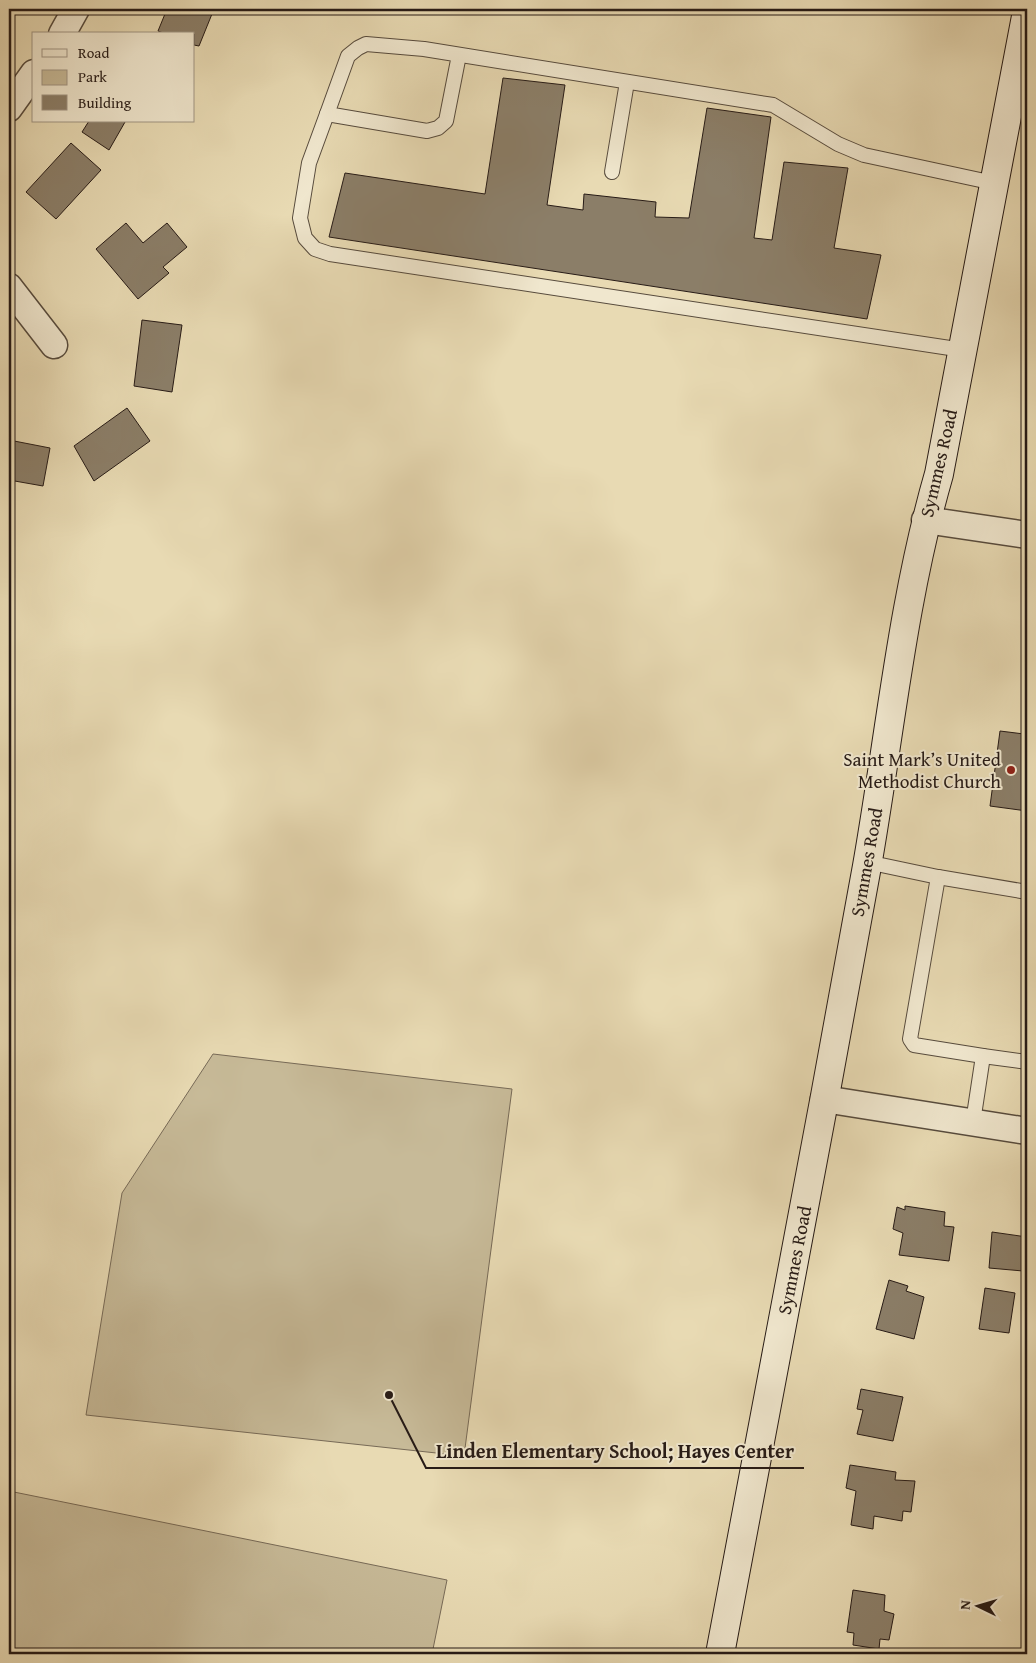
<svg xmlns="http://www.w3.org/2000/svg" width="1036" height="1663" viewBox="0 0 1036 1663" font-family="'Gentium Book Plus',serif">
<style>
.green{fill:#c7ba98;stroke:#776a57}
.building{fill:#8b7e68;stroke:#271b16}
.lines{fill:none;stroke-linecap:round;stroke-linejoin:round}
.service-casing{stroke:#574b3d;stroke-width:16}
.minor-casing{stroke:#574b3d;stroke-width:29}
.secondary-casing{stroke:#271b16;stroke-width:30}
.service{stroke:#f0e7ce;stroke-width:14}
.minor{stroke:#f0e7ce;stroke-width:26}
.secondary{stroke:#f0e7ce;stroke-width:28}
.poi-dot{fill:#8f2418;stroke:#f0e7ce;stroke-width:2}
.labels{text-anchor:middle;stroke-width:4;stroke-linejoin:round;paint-order:stroke}
.street-label{font-size:19px;fill:#271b16;stroke:#f0e7ce}
.poi-label{font-size:19px;fill:#271b16;stroke:#f0e7ce;text-anchor:end}
.leader{fill:none;stroke:#271b16;stroke-width:2}
.callout-dot{fill:#271b16;stroke:#f0e7ce;stroke-width:2}
.callout-label{font-size:20px;text-anchor:middle;font-weight:bold;fill:#271b16;stroke:#f0e7ce;stroke-width:4;stroke-linejoin:round;paint-order:stroke}
</style>
<rect width="100%" height="100%" fill="#e8dab3"/>
<filter id="stains"><feTurbulence type="fractalNoise" baseFrequency=".004" numOctaves="4"/><feColorMatrix values="0 0 0 0 .2 0 0 0 0 .09 0 0 0 0 .02 0 0 0 .5 -.17"/></filter>
<radialGradient id="worn" r=".72"><stop offset=".6" stop-color="#630" stop-opacity="0"/><stop offset="1" stop-color="#630" stop-opacity=".3"/></radialGradient>
<g class="green">
<polygon points="213,1054 512,1089 464,1456 86,1415 122,1193"/>
<polygon points="9,1491 447,1580 432,1654 9,1654"/>
</g>
<g class="building">
<polygon points="167,9 214,9 199,46 194,45 194,34 166,34 158,31"/>
<polygon points="503,78 565,85 547,205 583,210 584,194 656,202 655,217 689,218 707,108 771,117 754,238 772,240 784,162 848,168 834,248 881,255 867,319 329,237 345,173 485,194"/>
<polygon points="89,121 125,121 125,122 109,150 82,132"/>
<polygon points="71,143 101,170 56,219 26,192"/>
<polygon points="126,223 143,243 167,223 187,247 163,267 169,273 138,299 96,249"/>
<polygon points="142,320 182,325 172,392 134,386"/>
<polygon points="127,408 150,441 94,481 74,446"/>
<polygon points="9,440 50,448 43,486 9,480"/>
<polygon points="1027,710 1027,811 990,806 1000,731 1024,734"/>
<polygon points="905,1206 945,1212 944,1226 954,1227 949,1261 899,1255 903,1233 893,1229 897,1207 905,1210"/>
<polygon points="992,1232 1027,1237 1023,1271 989,1268"/>
<polygon points="889,1280 908,1286 906,1291 924,1297 914,1339 876,1329"/>
<polygon points="985,1288 1015,1293 1009,1333 979,1329"/>
<polygon points="861,1389 903,1397 893,1441 857,1434 863,1410 857,1409"/>
<polygon points="850,1465 896,1472 895,1480 915,1481 911,1512 903,1511 902,1521 874,1516 873,1529 851,1525 856,1491 846,1488"/>
<polygon points="853,1590 885,1595 884,1611 894,1614 889,1640 880,1639 879,1649 853,1645 854,1633 847,1632"/>
</g>
<g class="lines">
<g class="service-casing">
<g id="service">
<polyline points="459,55 446,121 438,128 427,131 327,114 348,56 358,48 366,44 424,49 773,105 838,144 864,155 994,183"/>
<polyline points="327,114 309,163 300,218 305,238 315,249 330,254 963,350"/>
<polyline points="612,172 627,82"/>
<polyline points="867,862 938,877 1027,892"/>
<polyline points="938,877 910,1039 914,1045 983,1056 973,1122"/>
<polyline points="983,1056 1027,1062"/>
</g>
</g>
<g class="minor-casing">
<g id="minor">
<polyline points="62,34 76,9"/>
<polyline points="9,108 34,73"/>
<polyline points="9,287 54,345"/>
<polyline points="925,520 1027,535"/>
<polyline points="824,1099 1027,1131"/>
</g>
</g>
<g class="secondary-casing">
<path id="secondary" d="M720,1654C769,1391 820,1129 867,866C890,735 902,602 939,474L1027,11"/>
</g>
<use href="#service" class="service"/>
<use href="#minor" class="minor"/>
<use href="#secondary" class="secondary"/>
</g>
<circle class="poi-dot" cx="1011" cy="770" r="5"/>
<g class="labels">
<g class="street-label">
<text transform="translate(938 463) rotate(-77)" y="7">Symmes Road</text>
<text transform="translate(866 862) rotate(-80)" y="7">Symmes Road</text>
<text transform="translate(794 1260) rotate(-79)" y="7">Symmes Road</text>
</g>
<g class="poi-label">
<text x="1001" y="766">Saint Mark’s United<tspan x="1001" dy="22">Methodist Church</tspan></text>
</g>
</g>
<path class="leader" d="M389 1395L426 1468H804"/>
<circle class="callout-dot" cx="389" cy="1395" r="5"/>
<g class="callout-label">
<text x="615" y="1458">Linden Elementary School; Hayes Center</text>
</g>
<rect width="1036" height="1663" fill="none" stroke="#e8dab3" stroke-width="30"/>
<rect x="10" y="10" width="1016" height="1643" fill="none" stroke="#271b16" stroke-width="2.5"/>
<rect x="15" y="15" width="1006" height="1633" fill="none" stroke="#271b16"/>
<rect x="32" y="32" width="162" height="90" fill="#f0e7ce" stroke="#a09584"/>
<rect x="42" y="49" width="25" height="8" fill="#f0e7ce" stroke="#a09584"/>
<text x="78" y="58" font-size="15" fill="#271b16">Road</text>
<rect x="42" y="70" width="25" height="15" fill="#c7ba98" stroke="#a09584"/>
<text x="78" y="82" font-size="15" fill="#271b16">Park</text>
<rect x="42" y="95" width="25" height="15" fill="#8b7e68" stroke="#a09584"/>
<text x="78" y="108" font-size="15" fill="#271b16">Building</text>
<g transform="translate(978 1606) rotate(275)" stroke="#f0e7ce" stroke-width="4" paint-order="stroke">
<path d="M0-4L9 19L0 12L-9 19Z" fill="#271b16"/>
<text y="-8" font-size="14" font-weight="bold" text-anchor="middle" fill="#271b16">N</text>
</g>
<rect width="100%" height="100%" filter="url(#stains)"/>
<rect width="100%" height="100%" fill="url(#worn)"/>
</svg>
